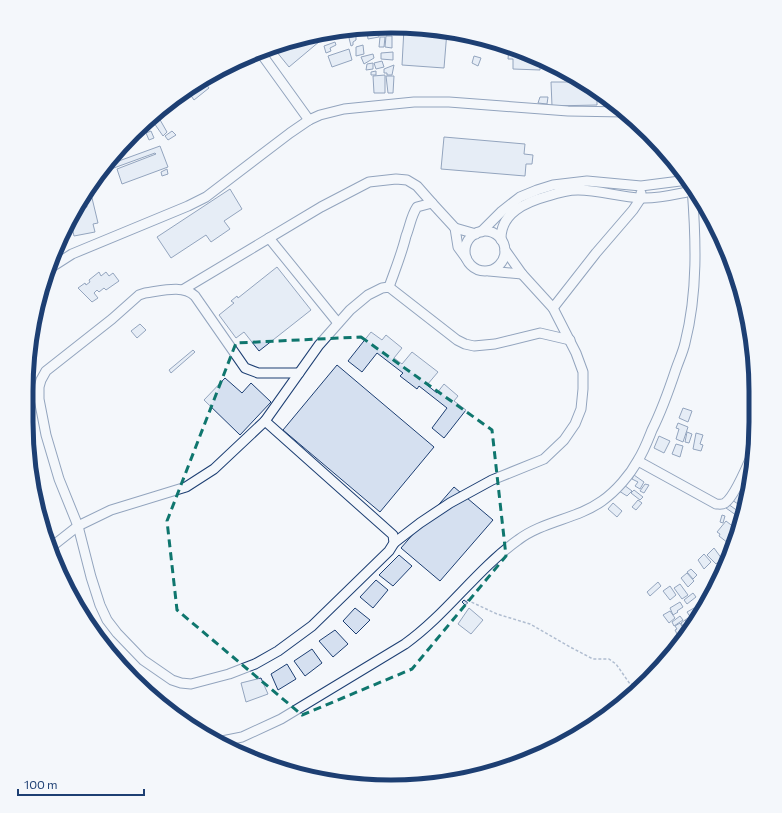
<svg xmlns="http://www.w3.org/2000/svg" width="782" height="813" viewBox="0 0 782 813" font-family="Commissioner,sans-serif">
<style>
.building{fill:#d5e0f0;stroke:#1d3f73}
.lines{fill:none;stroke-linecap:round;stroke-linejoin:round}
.minor-casing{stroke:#1d3f73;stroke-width:11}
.path{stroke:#5e769c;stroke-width:1.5;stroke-dasharray:3 2;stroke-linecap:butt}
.minor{stroke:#f4f7fb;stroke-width:9}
.marked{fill:none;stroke:#0f766e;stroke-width:3;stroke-dasharray:8 5;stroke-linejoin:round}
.rim{fill:none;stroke:#1d3f73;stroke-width:5}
</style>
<rect width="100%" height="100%" fill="#f4f7fb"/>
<g class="building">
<polygon points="388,27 395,28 395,32 380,34 380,29"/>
<polygon points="404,28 438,29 447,31 444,68 402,65"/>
<polygon points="367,32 379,32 379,37 368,39"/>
<polygon points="315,35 320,41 289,67 276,51 286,42 296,38"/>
<polygon points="356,36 356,40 353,42 353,45 351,46 349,38"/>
<polygon points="386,36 392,36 392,48 385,47"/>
<polygon points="380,37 385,37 384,47 379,47"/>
<polygon points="335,42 336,45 330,48 331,51 326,53 324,46"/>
<polygon points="363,45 364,54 356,56 356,47"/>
<polygon points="509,47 513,47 546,62 546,64 540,63 540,70 513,69 513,59 508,59"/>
<polygon points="349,49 352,60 332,67 328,56"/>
<polygon points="393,52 393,60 381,59 381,53"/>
<polygon points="373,54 374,58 364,64 361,57"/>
<polygon points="474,56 481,58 478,66 472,63"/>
<polygon points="382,61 384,67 376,69 374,63"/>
<polygon points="373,63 373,69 366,70 367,64"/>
<polygon points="394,65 392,75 387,75 387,73 384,73 384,69"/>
<polygon points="376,71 376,75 371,75 371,72"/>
<polygon points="385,75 385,93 374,93 373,76"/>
<polygon points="386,76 394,76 393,93 388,93"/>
<polygon points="203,80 209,88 194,100 187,90"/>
<polygon points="551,82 583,82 597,92 597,105 552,106"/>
<polygon points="603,96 613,103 604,104"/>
<polygon points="540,97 548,97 547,104 538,103"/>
<polygon points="159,118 167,132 163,136 154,123"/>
<polygon points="151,131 154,138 149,140 146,133"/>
<polygon points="172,131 176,135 168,140 165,136"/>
<polygon points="444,137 525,144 524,154 533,155 532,164 526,164 525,176 441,169"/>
<polygon points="160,146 168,167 122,184 117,169 156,154 155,153 100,173 105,166"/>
<polygon points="167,169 168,174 162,176 161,172"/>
<polygon points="230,189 242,209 224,221 230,229 211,242 206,235 171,258 157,237"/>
<polygon points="92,198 98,223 93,224 95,232 74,236 70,218 75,209 87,207 85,199"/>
<polygon points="277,267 311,310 259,351 244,332 236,338 219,315 234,303 231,301 237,296 238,298"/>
<polygon points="99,272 101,276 106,272 109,276 113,273 119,281 106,290 104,288 99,292 97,290 94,293 98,298 92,302 78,288 85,283 86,285 90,282 89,280"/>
<polygon points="140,324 146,330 137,338 131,331"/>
<polygon points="371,332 382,340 386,335 402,348 394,358 402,364 412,352 438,372 427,385 437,393 444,384 458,396 454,401 466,410 444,438 432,428 447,408 419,386 417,389 400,376 403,373 377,353 362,372 348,361"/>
<polygon points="193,350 195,352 171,373 169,370"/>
<polygon points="337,365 434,447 380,512 283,430"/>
<polygon points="225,378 242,393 251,383 271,402 240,435 204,400"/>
<polygon points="683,408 692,411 688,422 679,418"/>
<polygon points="678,423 688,427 683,442 676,439 679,429 676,428"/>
<polygon points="687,432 692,434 689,443 685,442"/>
<polygon points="696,433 703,435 700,444 703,445 701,451 693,449"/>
<polygon points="659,436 670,441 664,453 654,448"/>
<polygon points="676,444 683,446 680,457 672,454"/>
<polygon points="746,470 751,473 749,481 742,476"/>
<polygon points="634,475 644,482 640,489 635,486 638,482 632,479"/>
<polygon points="742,477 748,481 742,491 737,487"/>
<polygon points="645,484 649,485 644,493 640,491"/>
<polygon points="624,485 632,491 627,496 619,491"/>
<polygon points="746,486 748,488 747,493 743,490"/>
<polygon points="454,487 493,520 440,581 401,548"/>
<polygon points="634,490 643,497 640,500 631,493"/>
<polygon points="738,491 747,497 741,506 732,500"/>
<polygon points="638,500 642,503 636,510 632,507"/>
<polygon points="613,503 622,511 617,517 608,509"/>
<polygon points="728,504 742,514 740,518 744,515 742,522 740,518 726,508"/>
<polygon points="722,515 725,516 723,523 720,522"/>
<polygon points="726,521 735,528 734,530 736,533 728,543 719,536 720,534 717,532"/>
<polygon points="714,548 722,559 716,564 707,555"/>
<polygon points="704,554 711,562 704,569 698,560"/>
<polygon points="399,555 412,566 393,586 379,575"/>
<polygon points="691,569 697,575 693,579 687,572"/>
<polygon points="687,573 694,581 688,587 681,578"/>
<polygon points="376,580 388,590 373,608 360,597"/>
<polygon points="658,582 661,586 650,596 647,592"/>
<polygon points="680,584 688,595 682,599 674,588"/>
<polygon points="670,586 676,595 670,600 663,591"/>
<polygon points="693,593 696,597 687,604 684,600"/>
<polygon points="464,600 468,603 465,605 462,602"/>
<polygon points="680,602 683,607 677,611 678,612 673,615 670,608"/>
<polygon points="355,608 370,620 356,634 343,621"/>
<polygon points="469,608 483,620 471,634 458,624"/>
<polygon points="694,608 698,614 691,618 687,612"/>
<polygon points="670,611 675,618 669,623 663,615"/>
<polygon points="680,616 683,620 674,626 672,622"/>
<polygon points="688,618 692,623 689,625 685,620"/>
<polygon points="685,620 688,626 685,629 681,623"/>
<polygon points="680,623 683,628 680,630 681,632 677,634 675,630 677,629 675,626"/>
<polygon points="335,630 348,644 333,657 319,641"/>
<polygon points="312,649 322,663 305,676 294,661"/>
<polygon points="287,664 296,679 278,690 271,674"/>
<polygon points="261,678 268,694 246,702 241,683"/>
</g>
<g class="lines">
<g class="minor-casing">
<g id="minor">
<polyline points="260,52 309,120"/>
<polyline points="455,228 458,247 466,258"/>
<circle cx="485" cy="251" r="20"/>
<polyline points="481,232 502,211 520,197 537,190 553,185 587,181 641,186 688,180"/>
<polyline points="269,238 338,323"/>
<path d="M501,240C500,213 526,202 548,196C557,193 568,190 578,190C599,190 620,197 641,198C658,199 676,194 692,191"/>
<polyline points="47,270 72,254 188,206 206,197 290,133 309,120 320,115 344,109 414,102 449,102 568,111 625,112"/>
<polyline points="489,271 522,274"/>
<path d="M389,287C395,270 402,253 406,236C410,226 411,216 417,207L432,203L455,228L476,234"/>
<polyline points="184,289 321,207 369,182 396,179 407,180 417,186 432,203"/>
<polyline points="553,308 596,253 633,210 641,198 641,193"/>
<path d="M265,421L393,535L394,543L389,551L312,626L278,651L255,664L229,674L191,684L181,683L172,680L143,660L117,633L107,620L100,605L91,577L78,526L59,479L46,435L39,399V387L41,380L46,371L112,319L139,295L145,293C161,291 183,284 195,296L245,368L258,373H299"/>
<path d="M638,461L716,504C719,504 722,505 725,503C734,497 749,462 754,450"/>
<polyline points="394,543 420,523 450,503 492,480 544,459 564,440 575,424 581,409 583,389 583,372 576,353 553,308 522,274 505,250"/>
<polyline points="50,548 78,526 111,510 186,487 214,469 265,421 319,345 350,310 368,295 382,288 389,287 457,340 465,344 474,346 495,344 540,333 570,340"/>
<path d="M217,742L242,737L281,719L405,644C447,614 476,570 518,540C543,521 577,519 602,501C616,491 630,475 638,460C644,451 648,440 652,430C662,410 669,390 676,369C679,360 683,352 685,343C698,292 696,239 692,187"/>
</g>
</g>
<polyline class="path" points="467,600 497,614 530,624 572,648 593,659 609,659 616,664 630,684 643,684"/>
<use href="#minor" class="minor"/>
</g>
<path d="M0 0H782V813H0ZM361,337L492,430L506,556L412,669L302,715L177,610L167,521L236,343Z" fill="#f4f7fb" fill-opacity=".55" fill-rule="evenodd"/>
<path class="marked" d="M361,337L492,430L506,556L412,669L302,715L177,610L167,521L236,343Z"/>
<path d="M0 0H782V813H0ZM391 33H391A358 358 0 0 1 749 391V422A358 358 0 0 1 391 780H391A358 358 0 0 1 33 422V391A358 358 0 0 1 391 33Z" fill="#f4f7fb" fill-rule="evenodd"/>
<path class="rim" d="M391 33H391A358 358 0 0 1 749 391V422A358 358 0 0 1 391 780H391A358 358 0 0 1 33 422V391A358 358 0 0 1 391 33Z"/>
<path d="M18 789v6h126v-6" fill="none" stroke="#1d3f73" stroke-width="2"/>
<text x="24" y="789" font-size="12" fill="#1d3f73" stroke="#f4f7fb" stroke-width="3" paint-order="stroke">100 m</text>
</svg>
